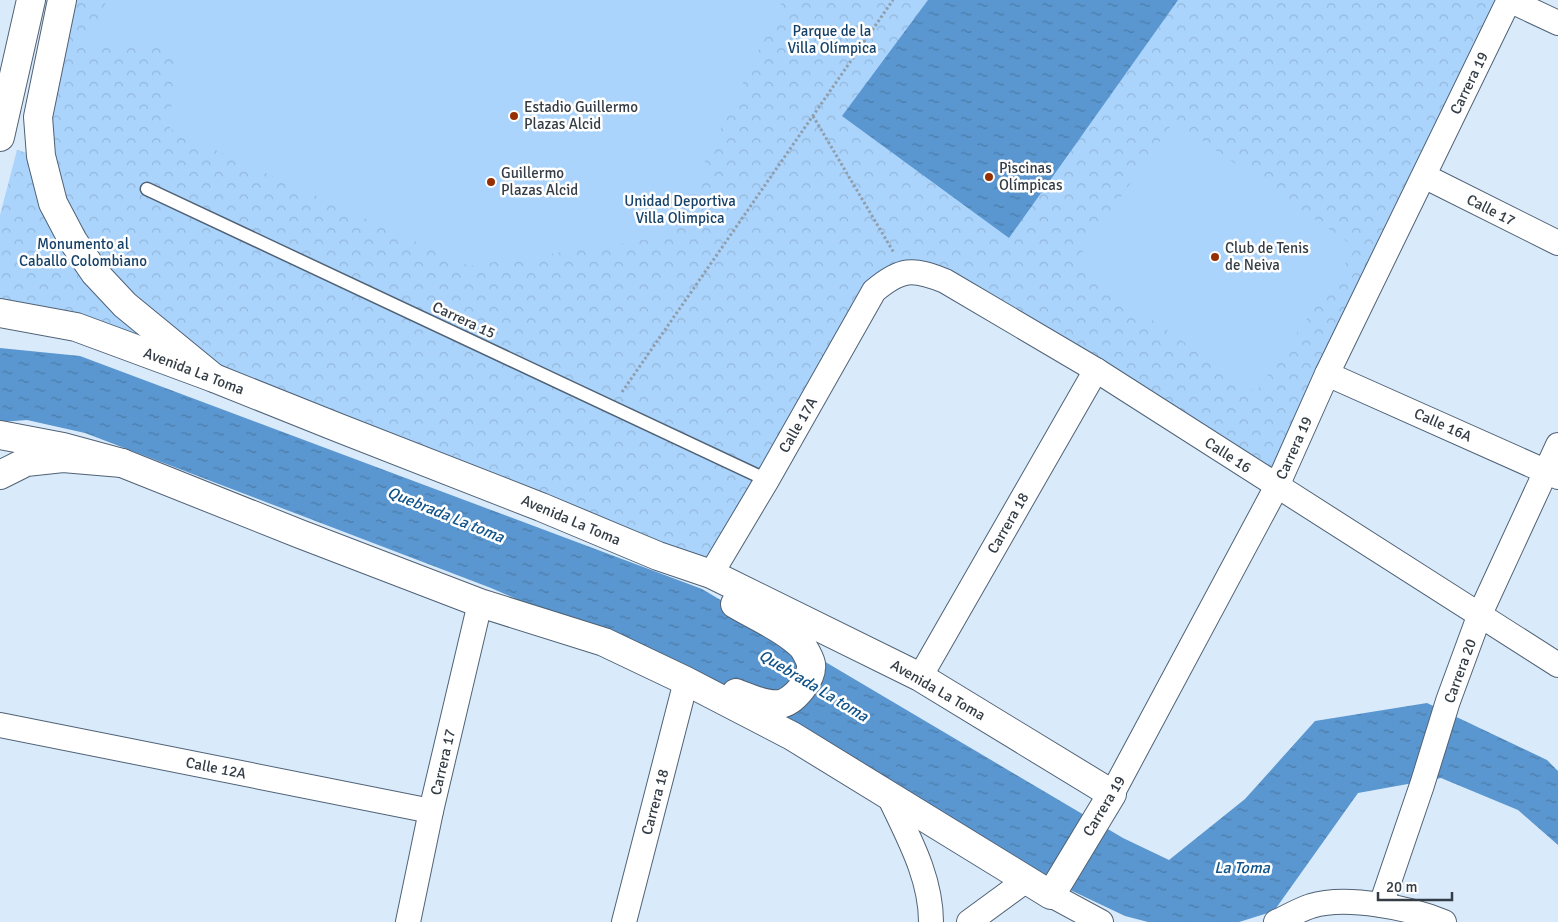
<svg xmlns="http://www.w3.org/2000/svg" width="1558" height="922" viewBox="0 0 1558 922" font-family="Signika,sans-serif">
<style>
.park{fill:url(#park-crowns)}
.garden{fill:#abd4fd}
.water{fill:url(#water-ripples)}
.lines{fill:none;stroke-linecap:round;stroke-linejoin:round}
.lane-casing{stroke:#506275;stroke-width:15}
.street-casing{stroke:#506275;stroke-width:26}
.secondary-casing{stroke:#506275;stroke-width:30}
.primary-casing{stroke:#506275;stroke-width:30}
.path{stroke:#909eab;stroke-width:3;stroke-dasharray:2.5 2.5;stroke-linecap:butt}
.lane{stroke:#fff;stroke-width:12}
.street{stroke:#fff;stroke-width:24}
.secondary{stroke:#fff;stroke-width:28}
.primary{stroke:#fff;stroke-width:28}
.poi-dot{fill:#953005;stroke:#fff;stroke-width:2}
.labels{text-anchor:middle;stroke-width:5;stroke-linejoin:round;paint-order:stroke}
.park-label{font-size:15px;fill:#164269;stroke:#fff}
.street-label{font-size:15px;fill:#343d45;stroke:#fff}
.poi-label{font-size:15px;fill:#343d45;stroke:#fff;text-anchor:start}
.water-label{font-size:16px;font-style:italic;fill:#11548a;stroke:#fff}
</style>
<defs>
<pattern id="park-crowns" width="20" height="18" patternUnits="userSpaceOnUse" patternTransform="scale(1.25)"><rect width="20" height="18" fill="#abd4fd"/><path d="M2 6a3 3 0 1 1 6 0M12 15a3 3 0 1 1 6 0" fill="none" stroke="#94b7da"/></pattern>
<pattern id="water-ripples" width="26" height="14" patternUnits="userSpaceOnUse" patternTransform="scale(1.25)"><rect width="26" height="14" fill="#5a96cf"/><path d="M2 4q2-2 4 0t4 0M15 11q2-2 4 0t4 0" fill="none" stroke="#4b7caa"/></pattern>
</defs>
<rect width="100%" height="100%" fill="#d9eafb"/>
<polygon class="park" points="62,0 1509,0 1277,486 945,281 888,279 712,566 88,334 0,317 0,215 17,150 41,157"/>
<g class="garden">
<polygon points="107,0 783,0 669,236 469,266 170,129 175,46 87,43"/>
<polygon points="1174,121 1356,248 1256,392 1073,265"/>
</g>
<g class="water">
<polygon points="928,0 1178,0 1009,238 842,116"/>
<polygon points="0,348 80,356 702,589 1123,838 1169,860 1245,799 1315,721 1427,703 1547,760 1558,771 1558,845 1518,810 1441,778 1358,793 1274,911 1239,922 1148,922 1125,916 1011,862 696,676 491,588 85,433 27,420 0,422"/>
</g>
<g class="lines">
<g class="lane-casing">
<polyline id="lane" points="147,189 767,480"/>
</g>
<g class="street-casing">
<g id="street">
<polyline points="1509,0 1558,23"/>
<polyline points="1424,176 1558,243"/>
<polyline points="1327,374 1558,477"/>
<path d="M711,574L767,480L874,291C901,268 913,268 945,281L1096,370L1558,665"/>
<polyline points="920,677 1096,370"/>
<polyline points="0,725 431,811"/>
<path d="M888,794C907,835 931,876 931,922"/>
<polyline points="1112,794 1277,486 1327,374 1509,0"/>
<polyline points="1051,895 1101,922"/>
<polyline points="1381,905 1422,785 1448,701 1480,614 1558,445"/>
<polyline points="408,922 431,811 480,603"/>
<polyline points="624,922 686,681"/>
<polyline points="969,922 1025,881"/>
<path d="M1276,922C1287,917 1299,910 1311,906C1347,895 1410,908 1444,922"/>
</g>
</g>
<g class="secondary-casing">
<g id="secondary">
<polyline points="0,313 76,327 214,378 339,428 541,507 658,556 711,574 920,677 1112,794 1051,895 792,736 686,681 604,642 480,603 300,534 122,463 63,447 0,435"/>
<path d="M735,604C757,617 785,629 803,647C806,652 810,659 811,664C813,678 794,702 780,704C766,706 749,698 736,693"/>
</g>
</g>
<g class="primary-casing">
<g id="primary">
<polyline points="62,0 38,117 41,156 53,203 73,241 95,273 125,305 214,378"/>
<polyline points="0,137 31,0"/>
<polyline points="0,475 26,462 63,458 122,463"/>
</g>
</g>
<g class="path">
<polyline points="813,116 894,253"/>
<polyline points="622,392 893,0"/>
</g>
<use href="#lane" class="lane"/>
<use href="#street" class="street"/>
<use href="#secondary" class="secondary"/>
<use href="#primary" class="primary"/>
</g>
<g class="poi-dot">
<circle cx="514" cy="116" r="5"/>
<circle cx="989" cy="177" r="5"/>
<circle cx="491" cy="182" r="5"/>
<circle cx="1215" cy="257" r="5"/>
</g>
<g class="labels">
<g class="park-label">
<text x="832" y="36">Parque de la<tspan x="832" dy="17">Villa Olímpica</tspan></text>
<text x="680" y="206">Unidad Deportiva<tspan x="680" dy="17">Villa Olimpica</tspan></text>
<text x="83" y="249">Monumento al<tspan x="83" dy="17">Caballo Colombiano</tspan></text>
</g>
<g class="street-label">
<text transform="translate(1469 83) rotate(-64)" y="5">Carrera 19</text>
<text transform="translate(1491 210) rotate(27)" y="5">Calle 17</text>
<text transform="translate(464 320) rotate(25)" y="5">Carrera 15</text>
<text transform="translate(194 371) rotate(21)" y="5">Avenida La Toma</text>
<text transform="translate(798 425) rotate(-60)" y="5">Calle 17A</text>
<text transform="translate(1443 425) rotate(24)" y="5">Calle 16A</text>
<text transform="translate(1294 448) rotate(-66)" y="5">Carrera 19</text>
<text transform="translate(1228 455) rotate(33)" y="5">Calle 16</text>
<text transform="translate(571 520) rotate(23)" y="5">Avenida La Toma</text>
<text transform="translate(1008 523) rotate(-60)" y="5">Carrera 18</text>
<text transform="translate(1460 671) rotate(-70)" y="5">Carrera 20</text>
<text transform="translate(938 690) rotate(30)" y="5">Avenida La Toma</text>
<text transform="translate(443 762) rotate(-77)" y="5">Carrera 17</text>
<text transform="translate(216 768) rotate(11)" y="5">Calle 12A</text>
<text transform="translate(655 802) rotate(-75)" y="5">Carrera 18</text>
<text transform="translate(1104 806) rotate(-59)" y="5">Carrera 19</text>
</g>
<g class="poi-label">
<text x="524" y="112">Estadio Guillermo<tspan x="524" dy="17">Plazas Alcid</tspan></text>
<text x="999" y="173">Piscinas<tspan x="999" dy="17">Olímpicas</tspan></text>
<text x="501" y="178">Guillermo<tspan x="501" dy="17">Plazas Alcid</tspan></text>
<text x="1225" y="253">Club de Tenis<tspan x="1225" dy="17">de Neiva</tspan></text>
</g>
<g class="water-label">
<text transform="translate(446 514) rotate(22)" y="6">Quebrada La toma</text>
<text transform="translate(814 685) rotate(31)" y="6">Quebrada La toma</text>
<text x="1242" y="873">La Toma</text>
</g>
</g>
<path d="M1378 892v8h74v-8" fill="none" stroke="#343d45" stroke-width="2.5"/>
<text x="1386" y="892" font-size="15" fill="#343d45" stroke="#ffffff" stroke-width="4" paint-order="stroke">20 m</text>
</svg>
